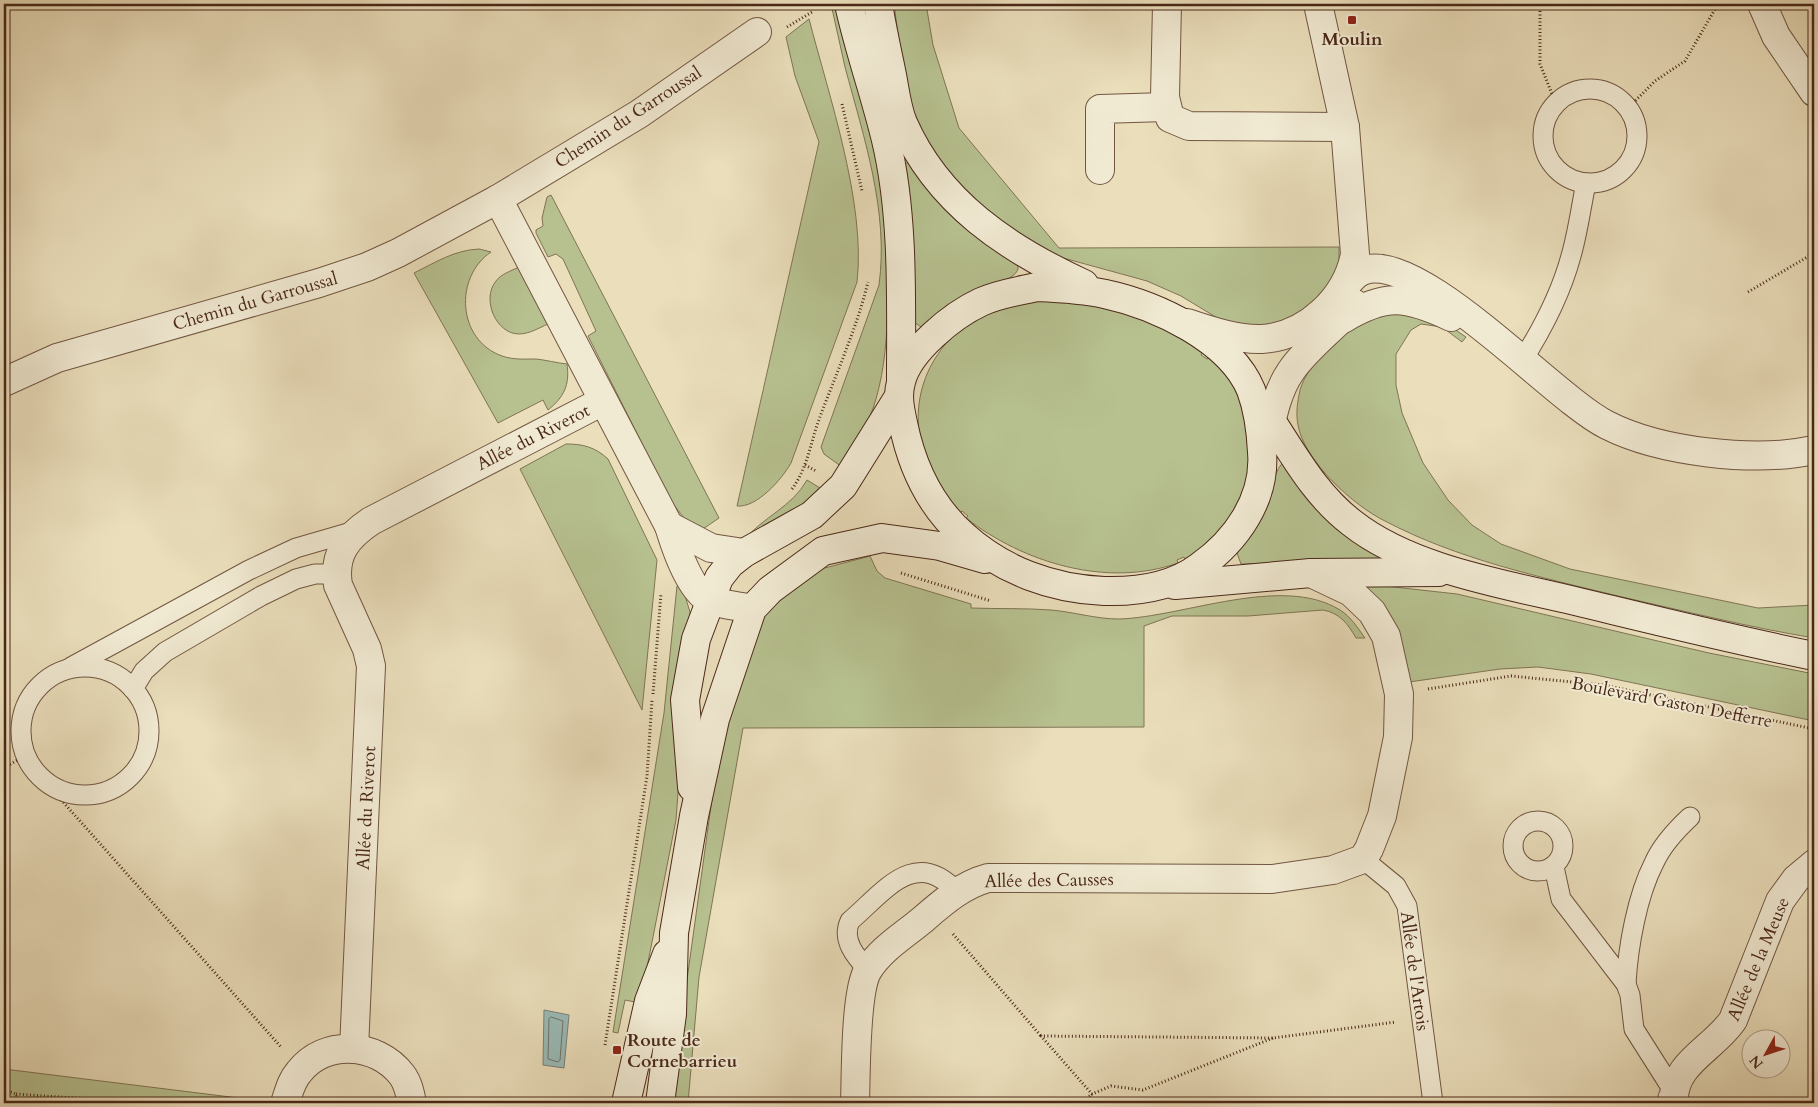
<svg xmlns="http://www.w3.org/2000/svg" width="1818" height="1107" viewBox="0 0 1818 1107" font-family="Cardo,serif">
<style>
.green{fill:#b7c190;stroke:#807454}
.water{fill:#9abbb8;stroke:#7a8078}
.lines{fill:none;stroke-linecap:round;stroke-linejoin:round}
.shore{stroke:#727268;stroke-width:1}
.lane-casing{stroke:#725641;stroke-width:21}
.street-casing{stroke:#725641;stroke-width:30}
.secondary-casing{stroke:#4a2818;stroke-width:30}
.path{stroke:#4a2818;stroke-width:3;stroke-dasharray:1 2.5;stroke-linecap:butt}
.lane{stroke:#f1ead3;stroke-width:19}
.street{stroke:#f1ead3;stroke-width:28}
.secondary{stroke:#f1ead3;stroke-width:28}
.poi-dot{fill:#8f2418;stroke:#f1ead3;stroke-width:2}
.labels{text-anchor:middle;stroke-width:4;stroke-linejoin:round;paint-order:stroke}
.poi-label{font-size:18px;font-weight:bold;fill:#4a2818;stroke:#f1ead3}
.street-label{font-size:18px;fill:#4a2818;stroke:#f1ead3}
</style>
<rect width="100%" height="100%" fill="#eadebb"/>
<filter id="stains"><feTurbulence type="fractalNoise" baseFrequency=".004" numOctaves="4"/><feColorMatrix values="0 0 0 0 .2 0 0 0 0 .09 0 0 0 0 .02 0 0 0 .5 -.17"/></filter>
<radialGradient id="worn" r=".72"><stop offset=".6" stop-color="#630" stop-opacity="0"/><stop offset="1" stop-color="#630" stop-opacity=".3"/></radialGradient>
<g class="green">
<path d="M831,4H842C852,46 865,89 873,133C884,188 889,245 888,302C887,335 885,368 876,399C869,424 855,445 842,467L824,454L821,447L879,285C889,212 864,138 845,67C840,46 836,25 831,4Z"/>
<polygon points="894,4 926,4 933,45 959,128 1059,248 1339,247 1339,266 1332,285 1298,318 1258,329 1224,322 1181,296 1147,281 1056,256 1033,245 966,196 929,146 906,96"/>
<path d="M809,19C829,96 866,204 857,282L791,463C782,479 757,508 737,506L819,142L795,76L786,37Z"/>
<path d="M910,162L1018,265V269C1014,281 992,283 981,287C959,295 943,311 926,326L921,327L914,322L904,164Z"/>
<polygon points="551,195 719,518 700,531 690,526 671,501 588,336 596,331 563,259 556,254 548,257 536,233 536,230 543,226 542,218 547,197"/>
<path d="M479,249L491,252C454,277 457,340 502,356C514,360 524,359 536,359C546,360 557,363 567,364C570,385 564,397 548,410L543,400L498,423L414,273C436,262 455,250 479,249Z"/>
<path d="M519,267L548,324C539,328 529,334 519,334C496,334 481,299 496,281C501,274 511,271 519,267Z"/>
<path d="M1041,299C1103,301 1152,316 1203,352L1201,355L1207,359L1209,358C1218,367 1230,377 1236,389C1267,452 1249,527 1185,559L1184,557L1177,560L1178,563C1107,588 1024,563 966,518L968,516L962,511L960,513C901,453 903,366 975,318L977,320L994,309Z"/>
<path d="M1401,310L1445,323L1466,337L1462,342L1442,327L1421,324L1411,330L1396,354V385L1402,413L1423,463L1448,500L1472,525L1501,544L1570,569L1758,608L1814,605V638C1748,627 1684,611 1618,596C1540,577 1457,559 1385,521C1354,506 1304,461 1298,425C1296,415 1297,405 1299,395C1303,368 1338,335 1361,322C1372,315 1388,314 1401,310Z"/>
<path d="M566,444C583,444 595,447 608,459L657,560L642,710L520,469Z"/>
<path d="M1283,463L1405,558L1241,564L1237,553C1246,539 1259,526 1265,510C1270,499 1274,469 1283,463Z"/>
<path d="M807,480L825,491L744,540C763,517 792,507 807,480Z"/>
<path d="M870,556L877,571L885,578L971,604V608C998,609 1025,608 1051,610C1074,612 1096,619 1119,619C1184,617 1282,574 1340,610C1351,617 1357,627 1365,638H1356C1348,624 1340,613 1323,610L1248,616H1172L1144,626V727L743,728L699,977L688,1103H670L720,741L747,642L767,613L795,586L821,569Z"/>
<polygon points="1358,583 1457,594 1709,653 1814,674 1814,721 1591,674 1538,667 1500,669 1409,682"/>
<polygon points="677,586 682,586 690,612 690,629 676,820 640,1003 625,1000 618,1033 613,1032 664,713"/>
<polygon points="4,1069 279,1103 4,1103"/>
</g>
<polygon class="water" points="544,1010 569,1015 564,1068 543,1065"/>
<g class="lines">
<polygon class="shore" points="551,1017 563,1021 560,1060 558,1062 548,1059 549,1019"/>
<g class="lane-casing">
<g id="lane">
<circle cx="1590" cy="136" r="47"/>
<path d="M1522,361C1543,328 1561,293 1571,256C1578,232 1581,207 1586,183"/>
<circle cx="85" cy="731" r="64"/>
<polyline points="71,667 249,570 296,548 358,530"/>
<polyline points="133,689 144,671 165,652 261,596 296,579 315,574 336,574"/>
<circle cx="1538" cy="846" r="25"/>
<polyline points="1363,859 1396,886 1407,906 1433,1103"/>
<polyline points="1554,867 1561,899 1626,984 1630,995 1634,1029 1674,1092 1668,1097"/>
<path d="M868,970C856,957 841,940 850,921C884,892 915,846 957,892"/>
<path d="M1626,984C1628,947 1637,896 1654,863C1662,845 1676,830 1690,817"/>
</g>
</g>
<g class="street-casing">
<g id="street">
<polyline points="1167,4 1165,97 1170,118 1189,126 1345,127"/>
<polyline points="1762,4 1776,36 1814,92"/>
<polyline points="1100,170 1100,109 1166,107"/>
<path d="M498,199L669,526C675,546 690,592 710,600C723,605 739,606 752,609"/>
<path d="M1339,295C1345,287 1352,275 1362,271C1418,248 1554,399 1607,425C1660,452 1755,463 1814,450"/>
<path d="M1343,319C1386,293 1406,296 1451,317"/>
<path d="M1187,323C1211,331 1237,340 1262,339C1307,336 1347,298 1355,254L1345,127L1318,4"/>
<polyline points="4,382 57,358 319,283 367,267 398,253 498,199 639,114 757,32"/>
<path d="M1267,441C1272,418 1277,391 1291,371C1309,345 1335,328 1355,304"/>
<polyline points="669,526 711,548 744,553"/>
<path d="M354,1049L371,666L367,649L338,585C333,554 347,537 371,521L603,401"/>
<path d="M285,1103C289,1092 291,1081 299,1072C324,1039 377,1042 402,1075C408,1083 410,1093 412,1103"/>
<path d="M855,1103C856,1075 855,991 868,970C880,950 903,936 921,921C942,903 962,885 988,878L1272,879L1333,870L1363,859L1369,849L1382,816L1398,737L1399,694L1386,636L1372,612L1351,592L1311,573"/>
<path d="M1674,1103C1671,1064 1715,1048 1733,1020L1780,901L1796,879L1814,864"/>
</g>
</g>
<g class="secondary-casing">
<g id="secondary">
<path d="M849,4C859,50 875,94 886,140C904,215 901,301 901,379"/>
<path d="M878,4C882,28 887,51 892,75C895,91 897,109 903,123C938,203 1008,249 1084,284"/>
<path d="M1037,287C1060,288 1083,289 1105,294C1156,305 1230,339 1251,390C1258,409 1261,432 1262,452C1266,499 1236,541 1199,567C1172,587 1138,592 1104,591C1053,589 1003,571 964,536C930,506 912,468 903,423C900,409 897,396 901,382C908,351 953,315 981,302C998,294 1019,291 1037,287Z"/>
<path d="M1260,404C1289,445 1311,492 1352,523C1410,569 1504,584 1575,601C1654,620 1734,640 1814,656"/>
<polyline points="1175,585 1311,573 1439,572"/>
<polyline points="692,787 685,700 696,639 719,578 730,564 744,553 812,515 843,486 898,398"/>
<polyline points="626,1103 649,1001 667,954"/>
<polyline points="660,1103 672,1014 674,933 694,816 715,719 752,609 770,590 823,551 882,538 940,546 985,559"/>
</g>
</g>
<g class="path">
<polyline points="1540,4 1540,64 1556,104"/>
<polyline points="787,27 812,12 810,4"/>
<polyline points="842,104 862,191"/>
<polyline points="1628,108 1655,81 1685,61 1718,4"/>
<polyline points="1748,292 1814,253"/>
<polyline points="805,465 816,471"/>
<path d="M792,489C806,470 810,447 817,425C834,378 856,331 868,282"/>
<polyline points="901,573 991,601"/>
<polyline points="1428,689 1511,676 1603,685 1814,729"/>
<polyline points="653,694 661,593"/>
<polyline points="4,768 26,755"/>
<polyline points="47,784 281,1047"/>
<polyline points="953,934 1041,1036"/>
<polyline points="1273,1038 1143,1090 1111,1086 1092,1094 1041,1036 1273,1038 1396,1022"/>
<polyline points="605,1045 647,776 652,700"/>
<polyline points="4,1090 16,1094 17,1103"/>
<polyline points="16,1094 148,1103"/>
<polyline points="1081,1103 1092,1094"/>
</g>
<use href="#lane" class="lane"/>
<use href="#street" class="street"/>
<use href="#secondary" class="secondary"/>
</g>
<g class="poi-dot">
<rect x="1347" y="15" width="10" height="10" rx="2.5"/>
<rect x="612" y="1045" width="10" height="10" rx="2.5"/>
</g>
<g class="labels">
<g class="poi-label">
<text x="1352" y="45">Moulin</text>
<text x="627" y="1046" text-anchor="start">Route de<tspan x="627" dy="21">Cornebarrieu</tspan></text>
</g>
<g class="street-label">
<text transform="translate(628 117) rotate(-33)" y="6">Chemin du Garroussal</text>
<text transform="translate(255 301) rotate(-16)" y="6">Chemin du Garroussal</text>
<text transform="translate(533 437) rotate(-27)" y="6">Allée du Riverot</text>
<text transform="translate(1672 702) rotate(11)" y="6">Boulevard Gaston Defferre</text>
<text transform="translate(366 808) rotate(-87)" y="6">Allée du Riverot</text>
<text transform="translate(1049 880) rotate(-1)" y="6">Allée des Causses</text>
<text transform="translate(1758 959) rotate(-67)" y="6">Allée de la Meuse</text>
<text transform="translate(1415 971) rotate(82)" y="6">Allée de l'Artois</text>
</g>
</g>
<rect width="1818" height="1107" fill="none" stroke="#eadebb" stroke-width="20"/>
<rect x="5" y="5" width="1808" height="1097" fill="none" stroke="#4a2818" stroke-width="2.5"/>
<rect x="10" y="10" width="1798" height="1087" fill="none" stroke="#4a2818"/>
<g transform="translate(1766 1054) rotate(230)"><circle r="24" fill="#f1ead3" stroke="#ae9c88"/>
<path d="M0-4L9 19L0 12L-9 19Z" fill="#8f2418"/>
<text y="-8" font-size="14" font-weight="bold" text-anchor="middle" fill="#4a2818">N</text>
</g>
<rect width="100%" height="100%" filter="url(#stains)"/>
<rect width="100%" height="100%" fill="url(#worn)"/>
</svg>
